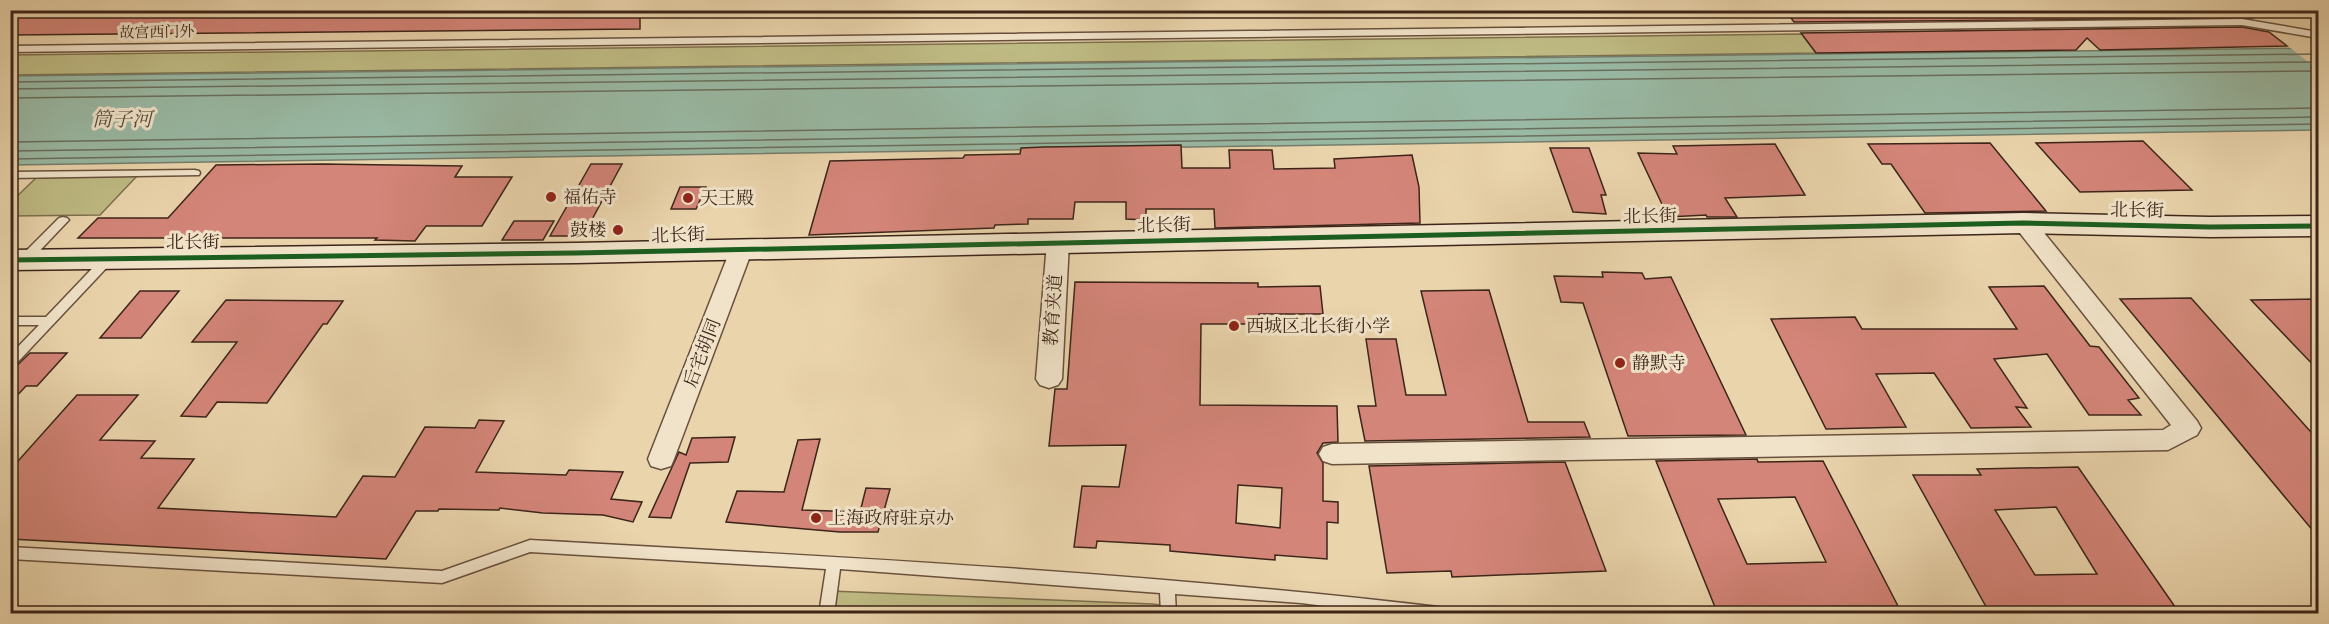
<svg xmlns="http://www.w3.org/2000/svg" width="2329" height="624" viewBox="0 0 2329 624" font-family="'Libre Caslon Text','Noto Serif SC',serif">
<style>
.green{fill:#bfbb84;stroke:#7e704e;stroke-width:1.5}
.water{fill:#99b9a4;stroke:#747e6c;stroke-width:1.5}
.pier{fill:#ead4ac}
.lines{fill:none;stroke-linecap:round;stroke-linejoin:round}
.shore{stroke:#6a6f5e;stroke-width:1.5}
.building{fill:#d48579;stroke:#3c2519;stroke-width:1.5;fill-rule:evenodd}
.lane-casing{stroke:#68513e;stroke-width:3}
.street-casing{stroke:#68513e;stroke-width:3}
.secondary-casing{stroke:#3c2519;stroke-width:3}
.path{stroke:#3c2519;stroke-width:3;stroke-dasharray:4 2;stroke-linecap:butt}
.lane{fill:#f1e3c9;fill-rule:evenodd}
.street{fill:#f1e3c9;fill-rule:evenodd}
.secondary{fill:#f1e3c9;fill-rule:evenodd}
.cycleway-casing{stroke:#f1e3c9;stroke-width:8}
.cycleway{stroke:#1b5e20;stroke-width:5}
.poi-dot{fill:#8f2418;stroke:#f1e3c9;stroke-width:2}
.labels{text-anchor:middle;stroke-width:6;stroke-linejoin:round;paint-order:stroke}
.far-street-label{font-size:15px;fill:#3c2519;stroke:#f1e3c9}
.poi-label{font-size:18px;fill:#3c2519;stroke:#f1e3c9;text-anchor:start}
.street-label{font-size:18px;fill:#3c2519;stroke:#f1e3c9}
.water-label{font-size:20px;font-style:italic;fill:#534a3c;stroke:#f1e3c9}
</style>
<rect width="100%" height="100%" fill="#ead4ac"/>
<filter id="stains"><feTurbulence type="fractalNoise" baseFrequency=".00333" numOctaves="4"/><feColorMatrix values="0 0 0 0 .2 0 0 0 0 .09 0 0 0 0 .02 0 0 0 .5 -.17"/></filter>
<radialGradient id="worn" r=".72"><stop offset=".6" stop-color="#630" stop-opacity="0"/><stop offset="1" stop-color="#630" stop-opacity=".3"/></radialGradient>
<g class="green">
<polygon points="1802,34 1816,53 11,75 10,55"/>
<polygon points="137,176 100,215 11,216 11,202 37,177"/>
<polygon points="830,591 1152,604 1239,613 826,614"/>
</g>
<polygon class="water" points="2318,48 2318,130 11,165 10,76"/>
<polygon class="pier" points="2318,45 2318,70 2288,46 2292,46"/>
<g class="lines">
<g class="shore">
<polyline points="10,82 2318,54"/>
<polyline points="10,89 2318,62"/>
<polyline points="10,98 2318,71"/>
<polyline points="10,142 2318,108"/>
<polyline points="10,151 2318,117"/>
<polyline points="10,159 2318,124"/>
</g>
</g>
<g class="building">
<polygon points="10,10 640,10 640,29 10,35"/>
<polygon points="1785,10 2242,10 2252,18 1794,22"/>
<polygon points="2242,27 2269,32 2287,46 2100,50 2087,38 2076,50 1816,53 1801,33"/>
<polygon points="2143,141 2192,190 2080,192 2036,143"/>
<polygon points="1990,143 2046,211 1925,213 1891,164 1882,164 1868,144"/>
<polygon points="1775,144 1805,195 1725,198 1737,217 1707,217 1706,215 1668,217 1638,153 1677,154 1673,146"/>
<polygon points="1181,145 1182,168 1230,168 1229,150 1272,150 1274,169 1335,168 1334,159 1412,155 1419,187 1420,223 1215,228 1214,209 1146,209 1146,220 1126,219 1126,202 1075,202 1073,219 1028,219 1028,224 995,225 994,228 809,235 830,161 963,158 965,155 1020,154 1021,148 1044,147"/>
<polygon points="1550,148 1589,148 1606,195 1601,195 1606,214 1573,212"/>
<polygon points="322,164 462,166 455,177 512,177 482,226 426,226 415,241 375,240 377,238 78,238 98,218 168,218 216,165"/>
<polygon points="591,164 622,164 583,236 550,236"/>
<polygon points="680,187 706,187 696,209 671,209"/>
<polygon points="514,221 554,221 543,240 502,240"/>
<polygon points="1602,272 1642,273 1645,279 1671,277 1746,435 1628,436 1583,303 1561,302 1554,276 1603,277"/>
<path d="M1075,282L1258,283V287L1320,286L1323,314H1259L1260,324H1201L1200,405L1337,406L1338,442L1323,443L1317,453L1323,463V501L1338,502V523L1327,522V559L1275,555V560L1227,556L1170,551V545L1097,541L1096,548L1074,547L1082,486L1119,487L1126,445L1049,446L1055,389H1067ZM1238,485L1282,488L1280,528L1236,523Z"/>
<polygon points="2044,286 2090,346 2099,347 2139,398 2128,400 2141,415 2089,415 2047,354 1994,359 2027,408 2016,407 2031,427 1971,428 1934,373 1876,374 1906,427 1826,429 1771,319 1855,317 1862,329 2017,329 1989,287"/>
<polygon points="1489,290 1528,422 1584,422 1590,437 1365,441 1358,406 1376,406 1366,339 1396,339 1406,395 1446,395 1421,291"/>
<polygon points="140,291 179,291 141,338 100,338"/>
<polygon points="2191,298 2319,441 2319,538 2120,299"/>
<polygon points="2319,299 2319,371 2251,300"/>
<polygon points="226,300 343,301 327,324 323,324 267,403 217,402 206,417 181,416 237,342 192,342"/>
<polygon points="30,353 67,353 37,386 26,386 10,403 10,372"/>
<polygon points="77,395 138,395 100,440 155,441 141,458 194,459 158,508 336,517 363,476 395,477 425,427 475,428 479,420 504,421 476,472 566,475 569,470 623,472 611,499 642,502 633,522 603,515 543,513 500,508 499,510 439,509 438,511 416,511 386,559 10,539 10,470"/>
<polygon points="735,437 728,462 690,463 671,518 649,517 679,452 686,455 692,438"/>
<polygon points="820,439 802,510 860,512 866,488 890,489 878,532 840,532 726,522 737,491 784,492 798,440"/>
<path d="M1757,459L1758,462L1823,461L1898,606L1715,607L1656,461ZM1795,497L1826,562L1747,564L1718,499Z"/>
<polygon points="1565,462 1606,571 1452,577 1451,571 1387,573 1369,466"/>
<path d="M2078,467L2180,614L1989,612L1913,475H1981L1977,469ZM2056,507L2097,574L2035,575L1995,510Z"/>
</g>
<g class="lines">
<g class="lane-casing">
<g id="lane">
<polygon points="2242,19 2318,32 2318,38 2242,25 10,52 10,46"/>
<polygon points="195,170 199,171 200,173 199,175 10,178 10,172"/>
<polygon points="63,217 67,218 69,220 67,222 29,262 21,262 19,259 21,256 59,218"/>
<polygon points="108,255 112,256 114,259 112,262 14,366 10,367 10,355 39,325 10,325 10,317 46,317 104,256"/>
<path d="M530,540C836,557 1143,572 1447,608L1452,609L1454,614H1388L1301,603L1175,594L1176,614H1161L1160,593L840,569L834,614H819L826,569L530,552L442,583L10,559V547L442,571Z"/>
</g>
</g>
<g class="street-casing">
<g id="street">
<polygon points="2024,216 2032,218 2197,421 2201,428 2197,435 2168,450 1332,464 1323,461 1319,454 1323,447 1332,444 2163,430 2171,425 2016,228 2013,223 2016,218"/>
<polygon points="1058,235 1066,237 1069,242 1062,379 1058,385 1049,388 1040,385 1036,379 1047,242 1050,237"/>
<polygon points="742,241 750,243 753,248 674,459 671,466 661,469 651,466 648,459 731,248 734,243"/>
</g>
</g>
<g class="secondary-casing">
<polygon id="secondary" points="2024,213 2210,217 2318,216 2318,236 2210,237 2024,233 576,263 10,270 10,250 576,243"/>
</g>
<polyline class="path" points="2313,13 2318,17"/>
<use href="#lane" class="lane"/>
<use href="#street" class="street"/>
<use href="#secondary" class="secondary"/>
<g class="cycleway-casing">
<polyline id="cycleway" points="10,260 576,253 2024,223 2210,227 2318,226"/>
</g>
<use href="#cycleway" class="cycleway"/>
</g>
<g class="poi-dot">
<circle cx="551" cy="197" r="6"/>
<circle cx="688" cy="198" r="6"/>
<circle cx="618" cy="230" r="6"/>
<circle cx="1234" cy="326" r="6"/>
<circle cx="1620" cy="363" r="6"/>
<circle cx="816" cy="518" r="6"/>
</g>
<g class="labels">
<g class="far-street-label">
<text transform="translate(157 32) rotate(-1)" y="5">故宫西门外</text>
</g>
<g class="poi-label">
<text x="563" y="203">福佑寺</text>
<text x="700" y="204">天王殿</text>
<text x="606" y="236" text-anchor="end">鼓楼</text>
<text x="1246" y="332">西城区北长街小学</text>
<text x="1632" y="369">静默寺</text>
<text x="828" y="524">上海政府驻京办</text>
</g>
<g class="street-label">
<text transform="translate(2137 210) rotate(1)" y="6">北长街</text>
<text transform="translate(1650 216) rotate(-1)" y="6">北长街</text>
<text transform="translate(1164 225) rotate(-1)" y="6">北长街</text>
<text transform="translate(678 235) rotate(-2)" y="6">北长街</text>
<text x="193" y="248">北长街</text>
<text transform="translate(1053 310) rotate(-86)" y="6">教育夹道</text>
<text transform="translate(702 353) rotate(-69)" y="6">后宅胡同</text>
</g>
<g class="water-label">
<text x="122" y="126">筒子河</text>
</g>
</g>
<rect width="2329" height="624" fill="none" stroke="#ead4ac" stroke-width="36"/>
<rect x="12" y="12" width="2305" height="600" fill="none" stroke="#3c2519" stroke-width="3"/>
<rect x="18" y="18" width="2293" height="588" fill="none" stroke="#3c2519" stroke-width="1.5"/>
<rect width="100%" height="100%" filter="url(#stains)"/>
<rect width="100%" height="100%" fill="url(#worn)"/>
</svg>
